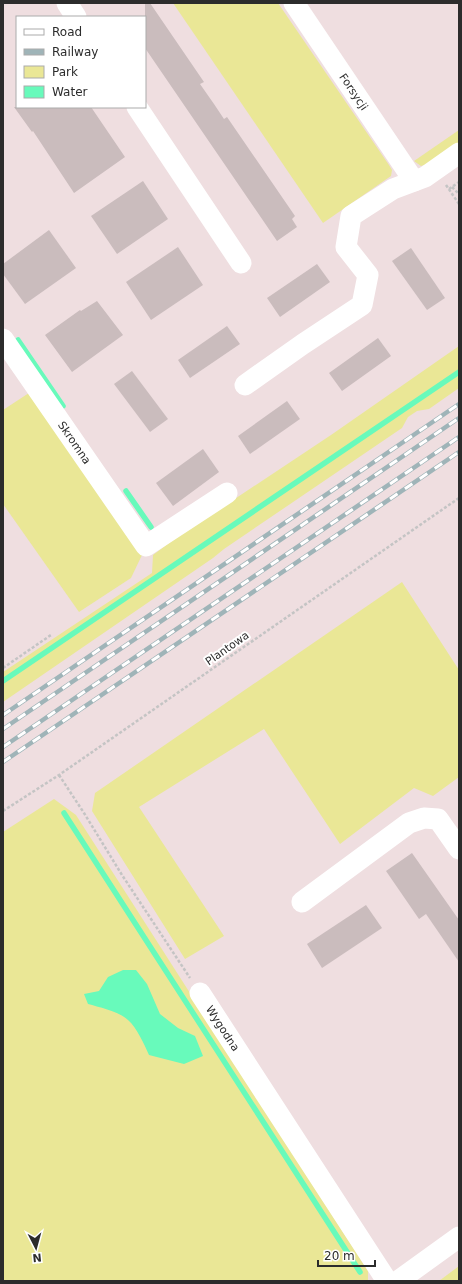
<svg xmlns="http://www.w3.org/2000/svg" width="462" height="1284" viewBox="0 0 462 1284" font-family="'DejaVu Sans',sans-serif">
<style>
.green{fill:#eae796}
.water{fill:#68fabb}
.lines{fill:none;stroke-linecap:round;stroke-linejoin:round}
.stream{stroke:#68fabb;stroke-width:5.5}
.building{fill:#cabcbd}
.path{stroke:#c4c4c4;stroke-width:2.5;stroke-dasharray:3 2;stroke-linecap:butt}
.minor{stroke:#fff;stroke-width:21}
.rail-casing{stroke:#9fb4b8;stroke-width:4.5}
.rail{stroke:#fff;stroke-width:3;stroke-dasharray:9;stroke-linecap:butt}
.labels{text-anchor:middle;stroke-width:4;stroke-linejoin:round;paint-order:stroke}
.street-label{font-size:11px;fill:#2c2c2c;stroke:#fff}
</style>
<rect width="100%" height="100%" fill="#efdee0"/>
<g class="green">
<polygon points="173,3 278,3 389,165 392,170 391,176 323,223"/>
<polygon points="459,130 459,144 428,164 421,166 414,161"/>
<polygon points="459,346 459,388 429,409 417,411 408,417 402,428 224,549 213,558 3,702 3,672 152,573 153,555 173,540 331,435"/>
<polygon points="32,391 142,555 131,578 79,612 3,504 3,410"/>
<polygon points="402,582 459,670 459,777 433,796 414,788 340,844 264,729 139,807 224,936 185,959 92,811 95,793"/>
<polygon points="54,799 76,815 368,1271 368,1281 3,1281 3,832"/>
<polygon points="459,1266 459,1281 439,1281"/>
</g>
<path class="water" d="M123,970H136L147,984L160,1014L178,1028L195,1036L203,1056L184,1064L149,1055C144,1044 137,1028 128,1020C120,1012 99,1007 88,1004L84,994L99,991L108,977Z"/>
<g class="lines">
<g class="stream">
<polyline points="18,340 63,406"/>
<polyline points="126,491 151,527"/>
<polyline points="3,681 459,372"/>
<polyline points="64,813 360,1272"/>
</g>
</g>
<g class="building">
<polygon points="145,3 150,3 204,82 200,84 214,104 224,119 227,117 295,216 292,219 297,227 277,241 145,48"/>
<polygon points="14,107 91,107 125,157 74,193 33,131 32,132"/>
<polygon points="143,181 168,219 117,254 91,216"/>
<polygon points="49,230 76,268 25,304 3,274 3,264"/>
<polygon points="178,247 203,285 151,320 126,282"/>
<polygon points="411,248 445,298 427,310 392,261"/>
<polygon points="317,264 330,282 280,317 267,298"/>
<polygon points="97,301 123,335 72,372 45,335 80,310 81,311"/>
<polygon points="227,326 240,344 190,378 178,360"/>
<polygon points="378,338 391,356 342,391 329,373"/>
<polygon points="132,371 168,419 150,432 114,384"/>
<polygon points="287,401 300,419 250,454 238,436"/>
<polygon points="203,449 219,472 173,506 156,483"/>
<polygon points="412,853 459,920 459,962 426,914 419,919 386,871"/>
<polygon points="366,905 382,928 322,968 307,944"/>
</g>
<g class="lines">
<g class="path">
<polyline points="446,185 459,204"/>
<polyline points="452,187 459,194"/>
<polyline points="449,189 459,182"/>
<polyline points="3,668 51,635"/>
<polyline points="59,775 84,813 122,875 190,978"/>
<polyline points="3,811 59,775 459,498"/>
</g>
<g class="minor">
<polyline points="67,3 76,17"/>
<path id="s1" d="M294,3L414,181"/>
<polyline points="137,107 241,263"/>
<path id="s2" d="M3,339L146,546L227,493"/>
<polyline points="245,385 303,344 362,305 368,275 346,247 351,216 393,189 425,177 459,153"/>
<polyline points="302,902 409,823 424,818 438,819 459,849"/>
<path id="s3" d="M200,993L387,1281"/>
<polyline points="398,1281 459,1237"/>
</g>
<g class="rail-casing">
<g id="rail">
<polyline points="3,715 459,404"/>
<polyline points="3,729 459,418"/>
<polyline points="3,747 459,437"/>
<polyline points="3,762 459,452"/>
</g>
</g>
<use href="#rail" class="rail"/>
</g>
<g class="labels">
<g class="street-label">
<text dy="4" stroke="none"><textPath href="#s1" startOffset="107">Forsycji</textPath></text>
<text dy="4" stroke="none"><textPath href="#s2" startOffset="126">Skromna</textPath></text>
<text transform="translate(227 648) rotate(-35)" y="4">Plantowa</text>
<text dy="4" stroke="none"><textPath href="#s3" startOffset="42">Wygodna</textPath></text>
</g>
</g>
<rect width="462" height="1284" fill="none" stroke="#2c2c2c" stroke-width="8"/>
<rect x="16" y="16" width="130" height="92" fill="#ffffff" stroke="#ababab"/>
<rect x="24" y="29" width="20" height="6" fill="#ffffff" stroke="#ababab"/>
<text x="52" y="36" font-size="12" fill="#2c2c2c">Road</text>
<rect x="24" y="49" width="20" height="6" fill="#9fb4b8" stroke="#ababab"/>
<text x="52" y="56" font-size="12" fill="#2c2c2c">Railway</text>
<rect x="24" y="66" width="20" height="12" fill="#eae796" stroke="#ababab"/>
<text x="52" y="76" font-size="12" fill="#2c2c2c">Park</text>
<rect x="24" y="86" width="20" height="12" fill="#68fabb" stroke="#ababab"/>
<text x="52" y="96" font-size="12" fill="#2c2c2c">Water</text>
<g transform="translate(36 1248) rotate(174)" stroke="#ffffff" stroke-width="3" paint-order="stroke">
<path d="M0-3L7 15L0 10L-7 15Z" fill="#2c2c2c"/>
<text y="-6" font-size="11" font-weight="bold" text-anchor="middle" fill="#2c2c2c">N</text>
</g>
<path d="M318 1260v6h57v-6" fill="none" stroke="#2c2c2c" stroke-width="2"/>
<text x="324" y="1260" font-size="12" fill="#2c2c2c" stroke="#ffffff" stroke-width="3" paint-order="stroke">20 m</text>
</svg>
